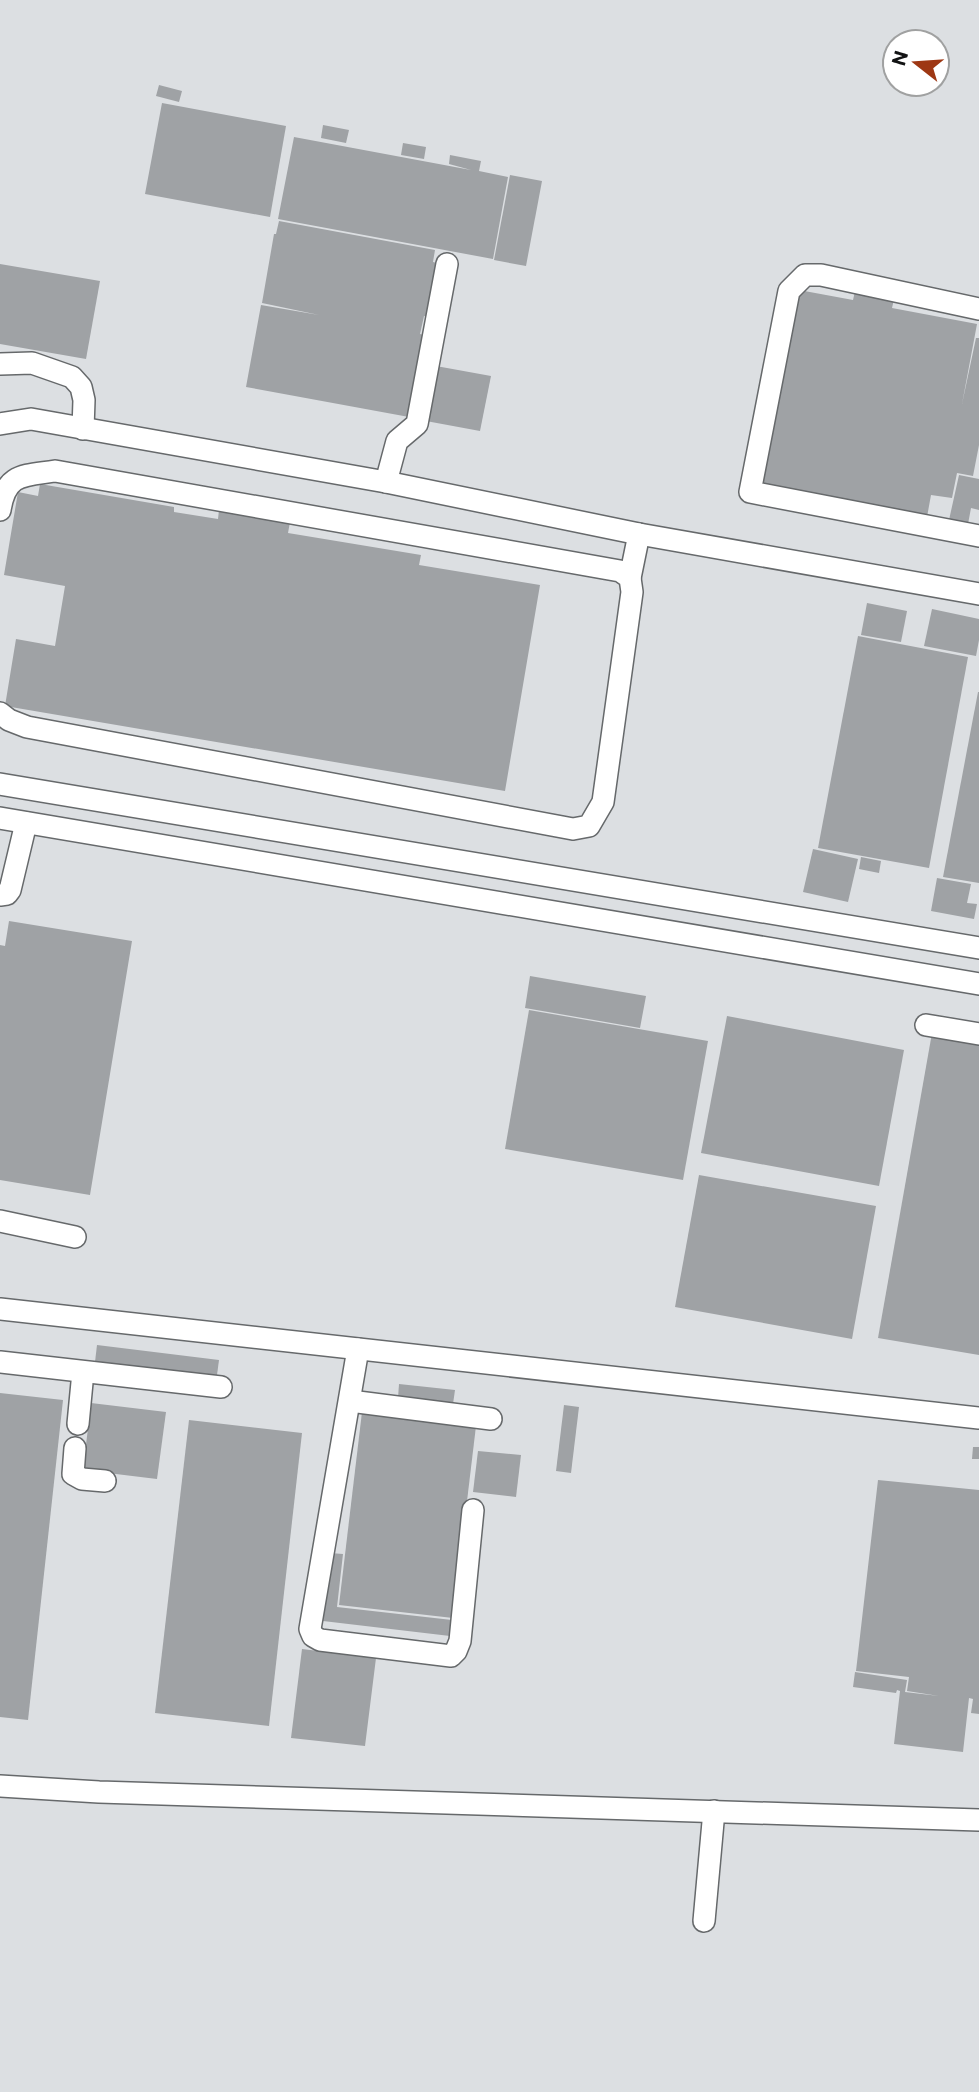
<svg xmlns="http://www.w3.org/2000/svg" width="979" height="2092" viewBox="0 0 979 2092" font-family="Commissioner,sans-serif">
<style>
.building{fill:#9fa2a5}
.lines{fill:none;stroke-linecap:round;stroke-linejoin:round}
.minor-casing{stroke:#66696b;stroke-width:24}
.minor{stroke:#fff;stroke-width:21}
</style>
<rect width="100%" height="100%" fill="#dcdfe2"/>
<g class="building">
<polygon points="159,85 182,91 179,102 156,96"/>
<polygon points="162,103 286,126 270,217 145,194"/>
<polygon points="323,125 349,130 346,143 321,138"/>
<polygon points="294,137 471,170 449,164 450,155 481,161 479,171 508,177 493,259 278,219"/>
<polygon points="403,143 426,147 424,159 401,155"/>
<polygon points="510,175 542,181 526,266 494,260"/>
<polygon points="279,221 435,250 433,262 437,263 427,317 424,316 420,334 424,335 409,417 246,387 261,305 319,315 262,303 274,234 276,234"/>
<polygon points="0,264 100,281 86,359 0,344"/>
<polygon points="856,287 895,295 892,308 977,324 962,404 976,338 979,338 979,445 973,476 957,473 952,498 931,495 927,517 762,486 799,290 853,300"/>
<polygon points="436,366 491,376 480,431 426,421"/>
<polygon points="959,475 979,479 979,510 971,508 968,524 949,520"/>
<polygon points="40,484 174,507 174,512 218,519 219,510 290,522 288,533 421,555 419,565 540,585 505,791 5,706 16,639 55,646 65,586 4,575 18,492 38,496"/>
<polygon points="867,603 907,611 901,642 861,635"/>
<polygon points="932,609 979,619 979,640 976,656 924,646"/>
<polygon points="858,636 968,657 929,868 818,848"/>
<polygon points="978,692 979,692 979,883 943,877"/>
<polygon points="813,849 858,859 848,902 803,892"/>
<polygon points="861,857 881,861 879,873 859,869"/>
<polygon points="937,878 971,884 967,903 977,904 974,919 931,911"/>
<polygon points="9,921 132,941 90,1195 0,1180 0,945 5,946"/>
<polygon points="530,976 646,996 640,1028 525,1008"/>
<polygon points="529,1010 708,1041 683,1180 505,1149"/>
<polygon points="727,1016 904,1050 879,1186 701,1153"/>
<polygon points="932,1033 979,1042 979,1355 878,1338"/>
<polygon points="699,1175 876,1206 852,1339 675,1307"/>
<polygon points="97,1345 219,1360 217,1375 95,1362"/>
<polygon points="399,1384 455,1390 453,1404 398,1398"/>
<polygon points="0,1393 63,1400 28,1720 0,1717"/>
<polygon points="91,1403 166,1412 157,1479 83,1470"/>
<polygon points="564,1405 579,1407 571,1473 556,1471"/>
<polygon points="362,1412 476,1426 453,1618 339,1605"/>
<polygon points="189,1420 302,1433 269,1726 155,1713"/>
<polygon points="973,1447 979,1447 979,1459 972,1459"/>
<polygon points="478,1451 521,1455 516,1497 473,1492"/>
<polygon points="878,1480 979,1490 979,1714 971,1713 973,1699 969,1698 963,1752 894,1744 900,1691 897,1690 896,1693 853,1687 855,1672 907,1680 905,1692 939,1696 907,1691 909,1677 856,1671"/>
<polygon points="330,1553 343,1554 337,1607 452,1620 450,1636 323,1621"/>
<polygon points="302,1649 376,1658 365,1746 291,1738"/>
</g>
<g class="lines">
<g class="minor-casing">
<g id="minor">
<polyline points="979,309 821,275 805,275 789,291 750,492 979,536"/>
<polyline points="0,364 32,363 72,377 81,387 84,400 83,429"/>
<polyline points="0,424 31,419 386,482 639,534 979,594"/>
<polyline points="386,482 397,441 417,424 447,264"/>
<path d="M0,510C6,473 23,476 55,471L620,571L630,578L632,592L603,802L589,826L573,829L27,727L9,720L0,713"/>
<polyline points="630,578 639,534"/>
<polyline points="0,784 979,948"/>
<polyline points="0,818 979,984"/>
<polyline points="0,895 7,894 10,890 26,823"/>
<polyline points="926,1025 979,1034"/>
<polyline points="0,1221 75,1237"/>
<polyline points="0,1309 979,1418"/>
<polyline points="358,1349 310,1629 313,1636 320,1640 451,1656 456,1651 460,1641 473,1510"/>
<polyline points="0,1362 221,1387"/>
<polyline points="350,1401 491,1419"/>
<polyline points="78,1424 83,1372"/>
<polyline points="75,1448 73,1474 82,1479 105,1481"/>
<polyline points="0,1786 99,1792 979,1820"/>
<polyline points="704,1921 714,1811"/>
</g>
</g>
<use href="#minor" class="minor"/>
</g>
<g transform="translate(916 63) rotate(287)"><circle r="33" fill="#ffffff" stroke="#a0a1a1" stroke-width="2"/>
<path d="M0-5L12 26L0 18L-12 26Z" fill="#9e3713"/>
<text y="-10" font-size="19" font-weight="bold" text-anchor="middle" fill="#121314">N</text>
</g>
</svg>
